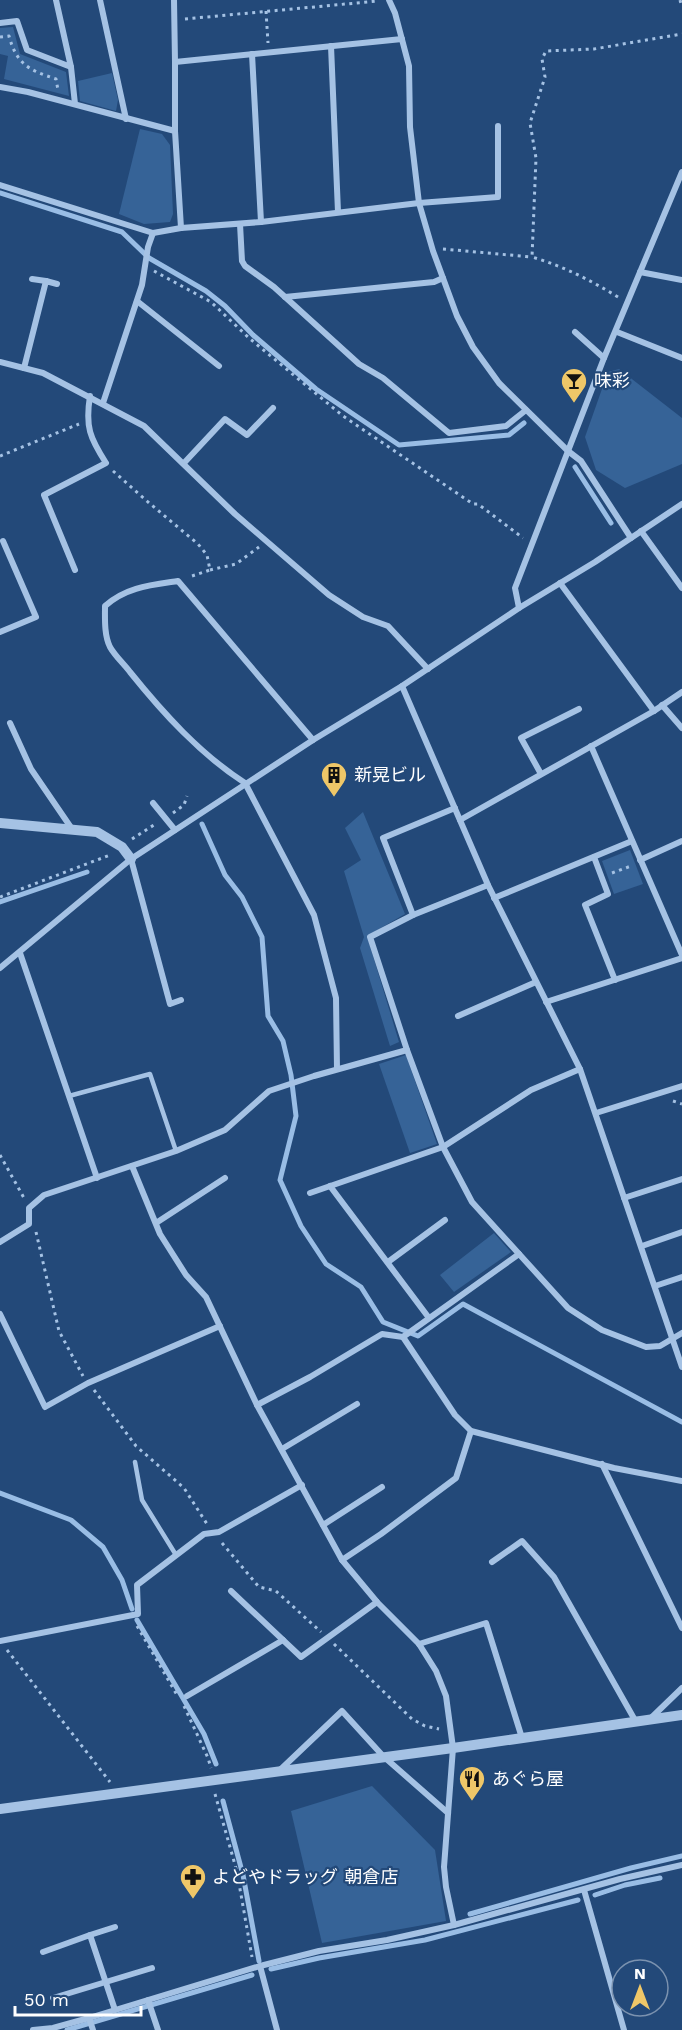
<svg xmlns="http://www.w3.org/2000/svg" width="682" height="2030" viewBox="0 0 682 2030" font-family="'Work Sans','Noto Sans JP',sans-serif">
<style>
.green{fill:#366397}
.lines{fill:none;stroke-linecap:round;stroke-linejoin:round}
.stream{stroke:#99bde5;stroke-width:5}
.path{stroke:#a5c2e4;stroke-width:3;stroke-dasharray:3 4.5;stroke-linecap:butt}
.service{stroke:#a5c2e4;stroke-width:4.5}
.minor{stroke:#a5c2e4;stroke-width:6}
.tertiary{stroke:#a5c2e4;stroke-width:10}
.labels{text-anchor:middle;stroke-width:4.5;stroke-linejoin:round;paint-order:stroke}
.poi-label{font-size:18px;fill:#fff;stroke:#234979;text-anchor:start}
</style>
<rect width="100%" height="100%" fill="#234979"/>
<g class="green">
<polygon points="13,27 20,54 66,72 69,96 4,79 8,56 0,54 0,28"/>
<polygon points="112,73 118,100 116,111 80,101 78,81"/>
<polygon points="140,129 162,134 170,145 173,214 170,222 144,224 119,214"/>
<polygon points="619,369 682,418 682,464 625,488 596,470 585,437 608,372"/>
<polygon points="363,812 405,914 367,936 399,1042 390,1046 360,948 364,937 344,871 361,860 345,828"/>
<polygon points="630,850 643,884 614,894 602,861"/>
<polygon points="406,1055 437,1144 410,1153 379,1064"/>
<polygon points="494,1233 511,1252 454,1292 440,1275"/>
<polygon points="372,1786 435,1850 446,1921 322,1943 291,1811"/>
</g>
<g class="lines">
<g class="stream">
<polyline points="0,193 122,232 149,258 206,291 225,306 253,335 316,389 399,445 509,435 524,423"/>
<polyline points="575,467 611,523"/>
<polyline points="202,824 225,875 242,897 262,937 268,1016 283,1041 291,1075 296,1116 280,1180 301,1226 326,1264 361,1287 383,1322 418,1336 463,1304 682,1422"/>
<polyline points="0,902 87,872"/>
<polyline points="0,1493 71,1520 103,1547 122,1580 132,1609"/>
<polyline points="137,1620 204,1734 216,1764"/>
<polyline points="223,1801 243,1875 259,1961"/>
<polyline points="595,1895 625,1885 660,1878"/>
<polyline points="470,1914 631,1868 682,1856"/>
<polyline points="271,1969 319,1958 425,1940 578,1900"/>
<polyline points="67,2030 252,1975"/>
</g>
<g class="path">
<polyline points="680,0 682,7"/>
<polyline points="266,11 268,43"/>
<polyline points="185,19 378,1"/>
<path d="M0,37L9,36C17,65 29,70 56,79L58,90"/>
<polyline points="443,249 532,257"/>
<polyline points="154,271 211,302 249,338 343,416 473,504 478,504 523,538"/>
<path d="M618,297C590,280 563,266 532,257L536,158L530,123L545,77L542,59L546,51L594,49L682,34"/>
<polyline points="0,456 79,424"/>
<polyline points="113,471 148,502 198,544 207,555 210,570 189,577"/>
<polyline points="210,570 236,564 259,547"/>
<polyline points="173,813 184,805 187,796"/>
<polyline points="132,839 157,823"/>
<polyline points="612,873 631,866"/>
<polyline points="0,897 110,855"/>
<polyline points="673,1101 682,1104"/>
<polyline points="0,1155 24,1198"/>
<polyline points="36,1232 59,1331 83,1376"/>
<polyline points="94,1390 136,1446 184,1488 207,1524"/>
<polyline points="222,1543 259,1587 276,1591 321,1632"/>
<polyline points="137,1626 177,1695"/>
<polyline points="334,1644 412,1719 425,1726 439,1729"/>
<polyline points="7,1650 110,1782"/>
<polyline points="184,1706 208,1758 211,1768"/>
<polyline points="215,1794 237,1872 252,1957"/>
</g>
<g class="service">
<polyline points="69,1096 150,1074 176,1151"/>
<polyline points="135,1462 142,1500 176,1555"/>
</g>
<g class="minor">
<polyline points="100,0 126,119"/>
<polyline points="174,0 175,62"/>
<polyline points="389,0 395,13 409,66 410,127 419,203 433,251 457,316 473,347 499,383 568,451 581,461 631,538"/>
<polyline points="0,23 17,21 27,50 71,67 56,0"/>
<polyline points="331,46 338,212"/>
<polyline points="252,54 261,222"/>
<polyline points="71,67 75,104"/>
<polyline points="0,87 28,92 175,131 181,228"/>
<polyline points="175,131 175,62 402,39"/>
<polyline points="0,185 153,233 181,228 261,222 419,203 498,197 498,126"/>
<polyline points="240,224 242,261 245,266 274,287 359,364 383,378 449,433 506,426 526,410"/>
<polyline points="640,272 682,280"/>
<polyline points="32,279 46,281"/>
<polyline points="285,297 434,282 443,278"/>
<polyline points="137,301 219,366"/>
<polyline points="575,332 604,358"/>
<polyline points="617,332 682,358"/>
<polyline points="0,362 43,373 144,426 235,514 329,595 363,617 388,626 428,669"/>
<polyline points="24,368 46,281 57,284"/>
<polyline points="103,403 142,285 148,247 153,233"/>
<polyline points="184,463 225,419 247,435 273,408"/>
<polyline points="641,531 682,588"/>
<path d="M75,570L44,495L106,463C90,438 85,427 90,396"/>
<polyline points="560,583 654,711"/>
<polyline points="519,608 515,588 604,358 682,172"/>
<polyline points="0,632 36,617 3,541"/>
<polyline points="402,686 488,885 580,1069 682,1367"/>
<polyline points="662,705 682,728"/>
<polyline points="10,723 31,769 72,829"/>
<path d="M313,740L178,581C151,585 126,587 105,606C105,618 104,635 110,647C115,656 124,664 130,672C163,713 200,754 245,783L314,915L336,998L337,1069"/>
<polyline points="591,746 682,955"/>
<polyline points="541,774 521,738 579,709"/>
<polyline points="153,803 175,830"/>
<polyline points="460,820 654,711 682,692"/>
<polyline points="594,857 608,894 585,905 615,980"/>
<polyline points="131,859 170,1004 181,1000"/>
<polyline points="640,860 682,841"/>
<polyline points="488,885 413,915 370,937 407,1050 443,1147 472,1202 568,1308 602,1330 646,1347 660,1346 682,1333"/>
<polyline points="494,898 632,841"/>
<polyline points="413,915 383,838 455,808"/>
<polyline points="20,953 97,1178"/>
<polyline points="0,968 131,859 313,740 402,686 519,608 595,562 682,504"/>
<polyline points="546,1002 682,958"/>
<polyline points="458,1016 536,982"/>
<polyline points="596,1113 682,1086"/>
<polyline points="132,1166 160,1234 186,1275 206,1297 257,1405 342,1560 377,1602 419,1644 436,1671 446,1696 453,1748 444,1867 446,1887 454,1925"/>
<polyline points="330,1186 429,1318"/>
<polyline points="310,1193 443,1147 531,1090 580,1069"/>
<polyline points="624,1198 682,1179"/>
<polyline points="156,1223 225,1178"/>
<polyline points="0,1242 29,1224 29,1208 44,1195 176,1151 225,1130 269,1091 314,1076 407,1050"/>
<polyline points="642,1246 682,1232"/>
<polyline points="388,1262 445,1220"/>
<polyline points="655,1286 682,1277"/>
<polyline points="0,1314 45,1407 88,1383 220,1326"/>
<polyline points="403,1337 455,1415 471,1431 614,1468 682,1481"/>
<polyline points="257,1405 310,1377 382,1334 403,1337 519,1254"/>
<polyline points="282,1449 357,1404"/>
<polyline points="602,1464 682,1628"/>
<polyline points="323,1525 382,1487"/>
<polyline points="342,1560 381,1534 456,1478 471,1431"/>
<polyline points="492,1562 522,1541 554,1577 636,1722"/>
<polyline points="231,1591 301,1657 377,1602"/>
<polyline points="0,1641 138,1614 137,1585 204,1534 219,1532 302,1485"/>
<polyline points="419,1644 486,1623 522,1738"/>
<polyline points="187,1696 283,1640"/>
<polyline points="651,1718 682,1688"/>
<polyline points="280,1770 342,1711 383,1756 448,1813"/>
<polyline points="584,1890 624,2030"/>
<polyline points="90,1935 115,1927"/>
<polyline points="43,1952 90,1935 115,2010"/>
<polyline points="260,1966 277,2030"/>
<polyline points="53,1998 152,1968"/>
<polyline points="148,2000 158,2030"/>
<polyline points="89,2018 93,2030"/>
<polyline points="33,2030 53,2028 89,2018 260,1966 319,1951 387,1940 454,1925 620,1879 682,1865"/>
</g>
<g class="tertiary">
<polyline points="0,823 97,832 122,847 131,859"/>
<polyline points="0,1809 453,1748 682,1715"/>
</g>
</g>
<defs>
<g id="bar-pin" transform="scale(1.35)"><path d="M0 17L-7.5 6A9.5 9.5 0 1 1 7.5 6Z" fill="#efc768" stroke="#234979"/><path d="M-6-5H6L.8 .8V4.5H3.5V6h-7V4.5H-.8V.8Z" fill="#111"/></g>
<g id="building-pin" transform="scale(1.35)"><path d="M0 17L-7.5 6A9.5 9.5 0 1 1 7.5 6Z" fill="#efc768" stroke="#234979"/><path d="M-4-6H4V6H1V3H-1V6H-4ZM-2.5-4.3h1.7v1.8h-1.7ZM.8-4.3h1.7v1.8H.8ZM-2.5-1h1.7V.8h-1.7ZM.8-1h1.7V.8H.8Z" fill="#111"/></g>
<g id="restaurant-pin" transform="scale(1.35)"><path d="M0 17L-7.5 6A9.5 9.5 0 1 1 7.5 6Z" fill="#efc768" stroke="#234979"/><path d="M-5-6h1v4h1v-4h1v4h1v-4h1v5L-1.5 .5V6h-2V.5L-5-1ZM5-6V6H3V1.5H1.5Q1.5-4 5-6Z" fill="#111"/></g>
<g id="pharmacy-pin" transform="scale(1.35)"><path d="M0 17L-7.5 6A9.5 9.5 0 1 1 7.5 6Z" fill="#efc768" stroke="#234979"/><path d="M-2-6h4v4h4v4h-4v4h-4v-4h-4v-4h4Z" fill="#111"/></g>
</defs>
<g fill-rule="evenodd">
<use href="#bar-pin" x="574" y="381"/>
<use href="#building-pin" x="334" y="775"/>
<use href="#restaurant-pin" x="472" y="1779"/>
<use href="#pharmacy-pin" x="193" y="1877"/>
</g>
<g class="labels">
<g class="poi-label">
<text x="594" y="387">味彩</text>
<text x="354" y="781">新晃ビル</text>
<text x="492" y="1785">あぐら屋</text>
<text x="212" y="1883">よどやドラッグ 朝倉店</text>
</g>
</g>
<g transform="translate(640 1988)"><circle r="28" fill="#234979" stroke="#7b92af" stroke-width="1.5"/>
<path d="M0-4.5L10 22L0 15L-10 22Z" fill="#efc768"/>
<text y="-9" font-size="16" font-weight="bold" text-anchor="middle" fill="#ffffff">N</text>
</g>
<path d="M15 2006v9h126v-9" fill="none" stroke="#ffffff" stroke-width="3"/>
<text x="24" y="2006" font-size="18" fill="#ffffff" stroke="#234979" stroke-width="4.5" paint-order="stroke">50 m</text>
</svg>
